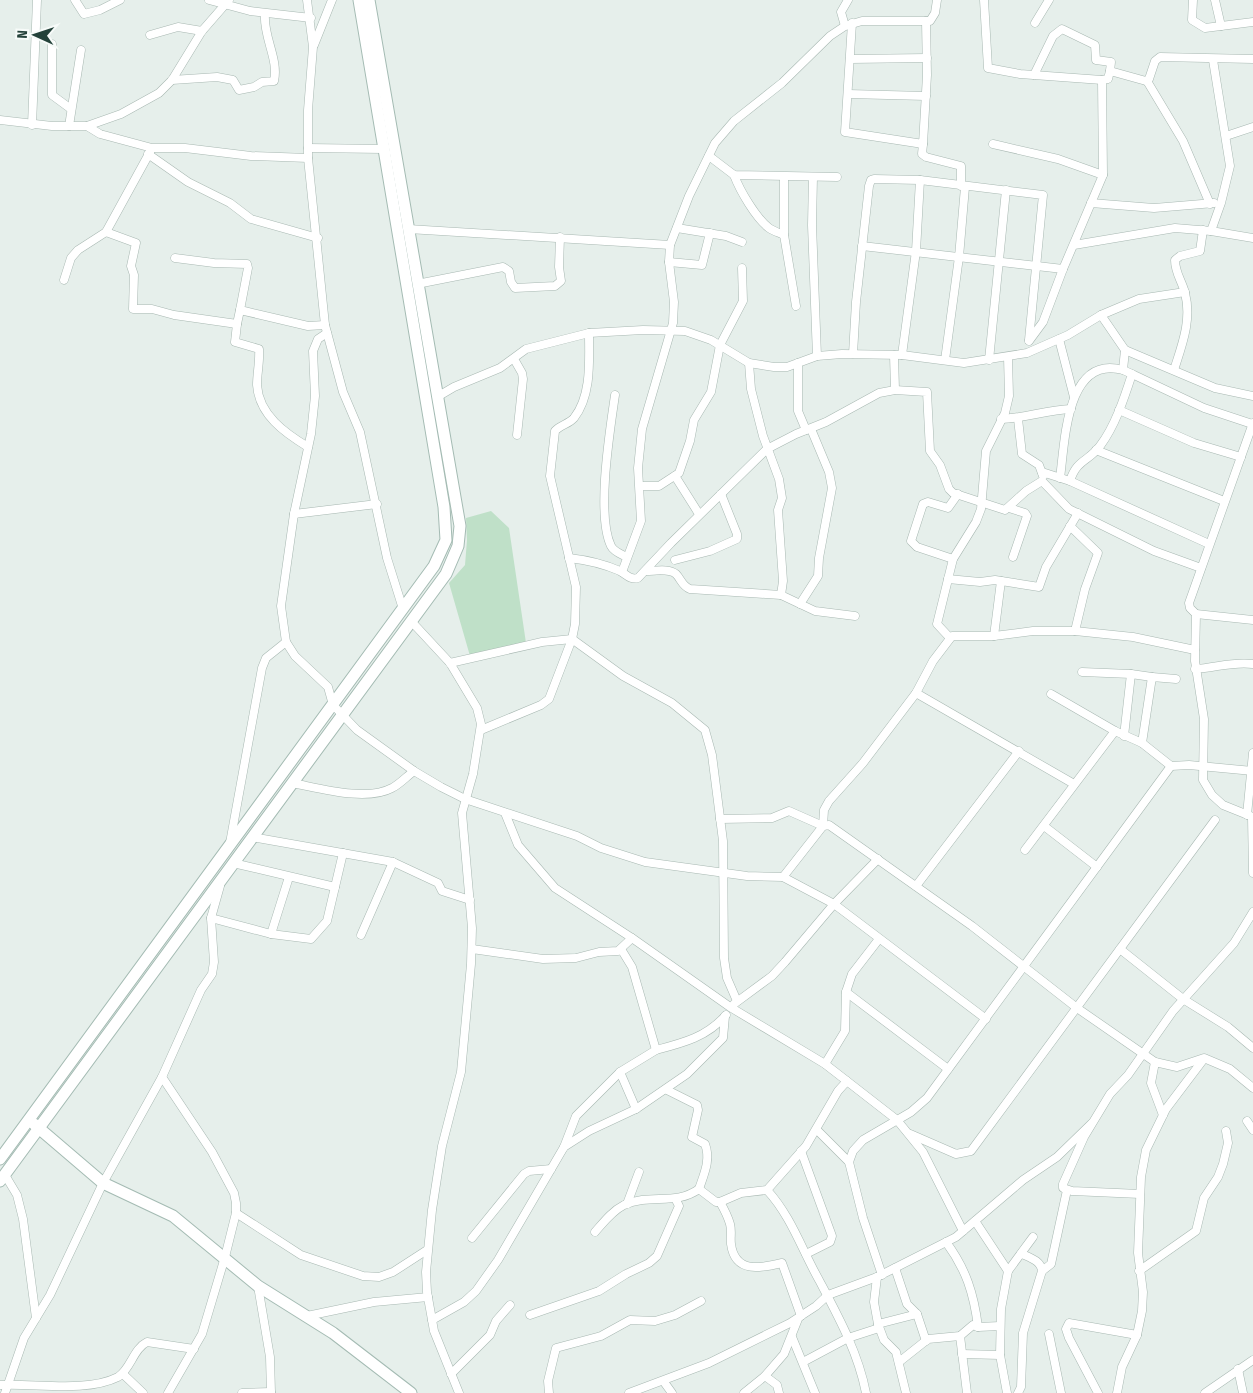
<svg xmlns="http://www.w3.org/2000/svg" width="1253" height="1393" viewBox="0 0 1253 1393" font-family="'Fira Sans Condensed',sans-serif">
<style>
.green{fill:#bfe0c8}
.lines{fill:none;stroke-linecap:round;stroke-linejoin:round}
.street-casing{stroke:#a8b8b2;stroke-width:9}
.secondary-casing{stroke:#a4bbb3;stroke-width:13}
.street{stroke:#fff;stroke-width:8}
.secondary{stroke:#fff;stroke-width:11}
</style>
<rect width="100%" height="100%" fill="#e6efeb"/>
<polygon class="green" points="491,511 509,528 526,643 470,656 449,583 465,565 467,540 466,518"/>
<g class="lines">
<g class="street-casing">
<g id="street">
<polyline points="75,0 84,14 100,10 120,0"/>
<polyline points="209,0 250,11 311,18"/>
<polyline points="307,0 313,47 308,110 308,158 325,325 343,392 360,432 387,558 403,609"/>
<polyline points="984,0 988,68 1020,74 1102,80 1108,79 1110,71 1146,81 1149,79 1155,61 1160,57 1253,59"/>
<polyline points="1193,0 1192,20 1205,28 1253,22"/>
<polyline points="1215,0 1221,26"/>
<polyline points="852,23 845,132 923,144 927,75 926,21"/>
<polyline points="1035,23 1049,0"/>
<polyline points="845,26 841,12 848,0"/>
<polyline points="150,35 178,27 202,31"/>
<polyline points="52,44 52,95 71,109"/>
<polyline points="314,45 332,0"/>
<polyline points="850,59 927,58"/>
<polyline points="1034,75 1053,36 1062,29 1095,45 1096,60 1111,62 1110,71"/>
<path d="M172,80L217,77L233,80L239,90L254,87L262,82L274,81C279,59 263,37 265,14"/>
<polyline points="1147,81 1183,141 1210,204"/>
<polyline points="848,94 926,96"/>
<polyline points="0,120 52,126 87,126 100,134 152,148 185,148 251,156 308,158"/>
<polyline points="32,125 37,0"/>
<polyline points="69,126 81,50"/>
<polyline points="87,126 121,114 159,93 172,80 202,31 229,0"/>
<polyline points="1226,136 1253,127"/>
<polyline points="923,144 922,154 926,157 961,166 961,186"/>
<polyline points="993,144 1058,159 1103,175"/>
<polyline points="308,148 383,149"/>
<polyline points="148,154 188,182 230,203 251,219 318,238"/>
<polyline points="709,156 734,175 837,177"/>
<path d="M734,175C740,191 756,218 769,228C773,231 780,233 784,235"/>
<polyline points="784,177 784,235 796,306"/>
<polyline points="813,177 812,225 817,356"/>
<polyline points="1091,203 1154,208 1214,203"/>
<polyline points="677,228 726,236 742,242"/>
<polyline points="408,229 670,245"/>
<polyline points="1211,231 1221,203 1230,166 1213,60"/>
<polyline points="106,232 136,243 131,266 134,275 133,309 152,309 174,315 237,324 240,310"/>
<polyline points="1074,245 1175,228 1211,231 1253,238"/>
<polyline points="862,246 1063,269"/>
<polyline points="175,258 214,263 247,264 248,268 240,310 308,326 325,325"/>
<polyline points="669,262 702,265 710,233"/>
<polyline points="64,280 71,258 78,250 106,232 150,152"/>
<polyline points="417,284 503,267 509,271 511,282 515,288 555,286 561,281 559,267 560,237"/>
<polyline points="1101,315 1139,299 1185,292"/>
<path d="M237,324L235,342L259,349C260,361 257,373 257,385C259,415 285,433 308,447"/>
<polyline points="1059,339 1074,397"/>
<polyline points="1029,341 1043,322 1063,269 1103,175 1102,80"/>
<polyline points="853,354 856,302 869,186 871,180 874,179 920,180 1043,195 1029,340"/>
<polyline points="894,355 895,390"/>
<polyline points="902,355 916,251 920,180"/>
<polyline points="514,359 522,373 523,379 517,435"/>
<polyline points="945,360 959,257 965,187"/>
<polyline points="989,360 1006,190"/>
<polyline points="749,363 751,389 763,436 779,479 782,498 778,510 783,581 781,595"/>
<polyline points="798,363 798,411 806,430"/>
<path d="M1174,370C1182,345 1192,320 1185,293C1182,281 1175,273 1175,260L1180,256L1200,251L1203,230"/>
<polyline points="1132,374 1204,408 1252,424"/>
<path d="M615,395C610,430 596,515 611,546C614,552 621,554 627,557"/>
<polyline points="437,397 454,387 500,368 526,349 589,333 643,330 685,331 711,340 749,363 774,367 787,367 817,356 842,354 902,355 964,363 1027,353 1068,335 1101,315 1125,350 1215,388 1253,396"/>
<polyline points="1119,410 1194,443 1241,457"/>
<path d="M1001,419C1025,418 1047,410 1071,409"/>
<polyline points="1018,419 1022,454 1039,465 1043,476"/>
<polyline points="1253,423 1189,603 1190,608 1196,614 1195,661 1204,719 1203,780 1212,795 1223,805 1253,817"/>
<polyline points="1096,450 1224,501"/>
<polyline points="1042,472 1070,481 1209,544"/>
<polyline points="675,476 699,514"/>
<path d="M1060,478C1065,442 1066,354 1123,370"/>
<path d="M1070,481C1077,459 1088,462 1100,446C1115,426 1124,399 1132,374L1123,370L1125,350"/>
<polyline points="640,486 659,486 679,473 690,441 694,420 711,392 720,345 743,301 742,268"/>
<polyline points="1009,508 1025,513 1027,516 1013,557"/>
<polyline points="294,514 377,504"/>
<polyline points="1070,526 1098,553 1085,589 1075,631"/>
<path d="M569,558C587,560 604,564 620,571C627,575 630,580 638,578L671,543L767,449L796,434L826,422L879,393L895,390L927,392L930,451L940,465L949,489L953,493L1005,510L1026,491L1042,481L1069,509L1154,551L1201,568"/>
<polyline points="953,559 917,547 911,541 923,504 928,502 948,508 958,494"/>
<polyline points="675,560 710,551 737,539 737,534 721,494"/>
<path d="M646,571C655,571 669,568 676,574C681,579 682,586 690,589L781,595L815,611L855,616"/>
<polyline points="622,572 641,521 638,468 642,429 673,323 674,302 669,262 670,245 689,196 715,143 734,121 782,83 830,36 845,26 862,21 930,21 935,13 937,0"/>
<polyline points="948,579 980,582 995,580 1039,587 1046,567 1078,513"/>
<polyline points="800,604 818,576 819,558 832,488 829,472 811,429"/>
<polyline points="1196,614 1253,620"/>
<polyline points="411,621 450,663 477,708 481,724 473,774 462,813 472,928 471,964 461,1072 442,1146 432,1210 426,1272 427,1292 434,1331 459,1393"/>
<polyline points="994,636 1001,581"/>
<polyline points="950,638 937,624 953,559 976,522 981,509 986,451 1005,413 1009,396 1008,357"/>
<polyline points="286,642 295,656 328,687 333,705 357,730 414,771 441,787 465,799 577,836 601,848 645,862 747,876 783,877 834,904 986,1019"/>
<polyline points="450,663 542,642 572,639 623,676 672,703 705,730 712,755 723,841 724,958 727,978 737,1001"/>
<path d="M1195,669C1215,668 1233,661 1253,664"/>
<polyline points="1082,672 1131,674 1152,677"/>
<polyline points="916,693 1074,784"/>
<polyline points="1051,694 1115,731 1142,743 1171,766 1189,765 1253,771"/>
<path d="M481,730L541,705L549,699L572,639L575,624L576,587L550,476L555,431C560,425 569,424 574,418C592,395 589,360 589,333"/>
<polyline points="1124,736 1131,674"/>
<polyline points="1142,743 1152,677 1176,679"/>
<path d="M292,783C319,788 366,802 392,788C400,784 407,776 414,771"/>
<polyline points="505,813 518,845 555,888 632,938"/>
<polyline points="1247,815 1253,753"/>
<polyline points="1252,817 1253,873"/>
<polyline points="720,819 772,818 789,811 823,826 829,825 972,926 1077,1008 1155,1062 1177,1067 1204,1058 1230,1069 1253,1088"/>
<polyline points="1044,826 1097,867"/>
<polyline points="252,837 393,862"/>
<polyline points="230,843 262,668 266,658 286,642 281,606 294,514 311,434 315,396 313,351 318,339 327,333"/>
<polyline points="1025,850 1115,731"/>
<polyline points="233,863 335,887"/>
<polyline points="783,877 823,826 824,810 829,801 863,763 916,693 933,661 952,636 994,636 1033,631 1075,631 1133,637 1195,650"/>
<polyline points="916,886 1019,751"/>
<polyline points="211,918 271,934 311,939 327,921 343,853"/>
<polyline points="271,934 289,877"/>
<polyline points="361,935 393,862 438,883 442,891 470,900"/>
<polyline points="472,949 543,959 576,958 599,952 618,951 632,938 730,1007 825,1064 897,1120 923,1152 963,1231"/>
<polyline points="1120,949 1183,999 1228,1027 1253,1048"/>
<polyline points="846,992 948,1069"/>
<polyline points="734,1004 772,976 785,962 834,904 878,859"/>
<path d="M656,1050C683,1043 707,1037 726,1015"/>
<polyline points="1155,1062 1151,1083 1163,1115"/>
<polyline points="825,1064 845,1031 846,992 852,974 879,939"/>
<polyline points="620,1072 636,1109"/>
<polyline points="162,1077 212,1152 234,1193 236,1203 236,1213 225,1257 202,1334 168,1393"/>
<path d="M667,1090L697,1105L698,1110L692,1137L705,1144C711,1160 704,1174 699,1189"/>
<polyline points="1247,1121 1253,1130"/>
<polyline points="817,1130 849,1162"/>
<polyline points="910,1134 956,1154 971,1151 1215,820"/>
<polyline points="564,1147 576,1116 620,1072 656,1050 632,967 621,949"/>
<polyline points="801,1151 832,1236 830,1242 806,1254"/>
<polyline points="5,1175 17,1195 23,1219 36,1318"/>
<path d="M767,1190C791,1216 802,1250 819,1280C838,1316 858,1352 866,1393"/>
<polyline points="1140,1194 1072,1191 1063,1188 1063,1184 1084,1137 1110,1094 1128,1075 1173,1011 1234,943 1253,912"/>
<path d="M720,1202C724,1209 728,1217 730,1224C732,1231 730,1238 731,1244C735,1274 761,1268 782,1263L801,1316"/>
<polyline points="627,1204 639,1172"/>
<polyline points="236,1213 301,1255 363,1276 379,1277 393,1272 427,1250"/>
<polyline points="975,1221 1008,1271"/>
<path d="M595,1232C603,1223 612,1211 624,1205C651,1193 675,1206 699,1189L716,1202H720L741,1193L767,1190L806,1146L838,1091L847,1081"/>
<polyline points="472,1238 524,1174 529,1171 551,1169"/>
<path d="M946,1242C966,1269 974,1294 978,1327"/>
<polyline points="895,1268 907,1304 917,1314 926,1341"/>
<polyline points="1042,1271 1051,1264 1067,1190"/>
<polyline points="1139,1271 1196,1231 1204,1198 1218,1177 1223,1164 1228,1143 1226,1131"/>
<polyline points="882,1275 863,1218 849,1162 853,1151 863,1140 911,1112 927,1098 1171,766"/>
<polyline points="877,1277 874,1302 878,1324 884,1340 896,1352 906,1393"/>
<polyline points="258,1286 270,1357 271,1393"/>
<polyline points="530,1315 599,1291 626,1274 649,1263 657,1256 679,1206 676,1200"/>
<polyline points="307,1316 374,1302 428,1297"/>
<polyline points="432,1320 464,1302 476,1291 498,1260 564,1147 589,1131 636,1109 687,1074 723,1038 725,1016"/>
<polyline points="878,1324 917,1314"/>
<polyline points="1049,1334 1061,1393"/>
<polyline points="960,1336 967,1393"/>
<polyline points="792,1337 815,1393"/>
<polyline points="962,1354 1000,1355"/>
<polyline points="803,1362 848,1338 879,1328"/>
<polyline points="899,1362 928,1339 960,1336 973,1325 978,1327 1000,1326"/>
<polyline points="1238,1369 1243,1393"/>
<polyline points="123,1374 143,1393"/>
<polyline points="451,1374 490,1335 496,1321 510,1305"/>
<polyline points="765,1376 777,1385 779,1393"/>
<polyline points="664,1382 672,1393"/>
<path d="M0,1385C35,1383 86,1393 118,1377C131,1369 133,1349 147,1342L194,1349"/>
<polyline points="5,1393 24,1338 50,1295 103,1183 162,1077 201,990 212,974 214,962 211,918 220,886"/>
<polyline points="242,1393 271,1392"/>
<polyline points="549,1393 548,1381 556,1348 601,1336 630,1320 655,1321 675,1315 701,1301"/>
<polyline points="629,1393 709,1363 790,1323 816,1306 828,1295 877,1277 956,1237 1023,1180 1057,1157 1091,1124"/>
<polyline points="744,1393 765,1376 784,1354 798,1319"/>
<polyline points="1007,1393 1000,1355 1001,1309 1008,1271 1033,1237"/>
<path d="M1018,1393L1021,1387L1023,1333L1042,1271C1041,1261 1031,1258 1022,1254"/>
<polyline points="1098,1393 1069,1338 1066,1329 1069,1323 1137,1335"/>
<polyline points="1117,1393 1122,1367 1137,1335 1142,1311 1143,1292 1138,1253 1141,1177 1146,1150 1166,1109 1203,1060"/>
<polyline points="1205,1393 1253,1360"/>
</g>
</g>
<g class="secondary-casing">
<g id="secondary">
<polyline points="34,1124 103,1183 173,1216 258,1286 333,1333 411,1393"/>
<polyline points="0,1159 434,566 446,540 444,507 359,0"/>
<polyline points="0,1181 446,574 458,546 460,526 369,0"/>
</g>
</g>
<use href="#street" class="street"/>
<use href="#secondary" class="secondary"/>
</g>
<g transform="translate(35 35) rotate(273)" stroke="#f7fbf9" stroke-width="4" paint-order="stroke">
<path d="M0-4L9 19L0 12L-9 19Z" fill="#24423a"/>
<text y="-8" font-size="14" font-weight="bold" text-anchor="middle" fill="#24423a">N</text>
</g>
</svg>
